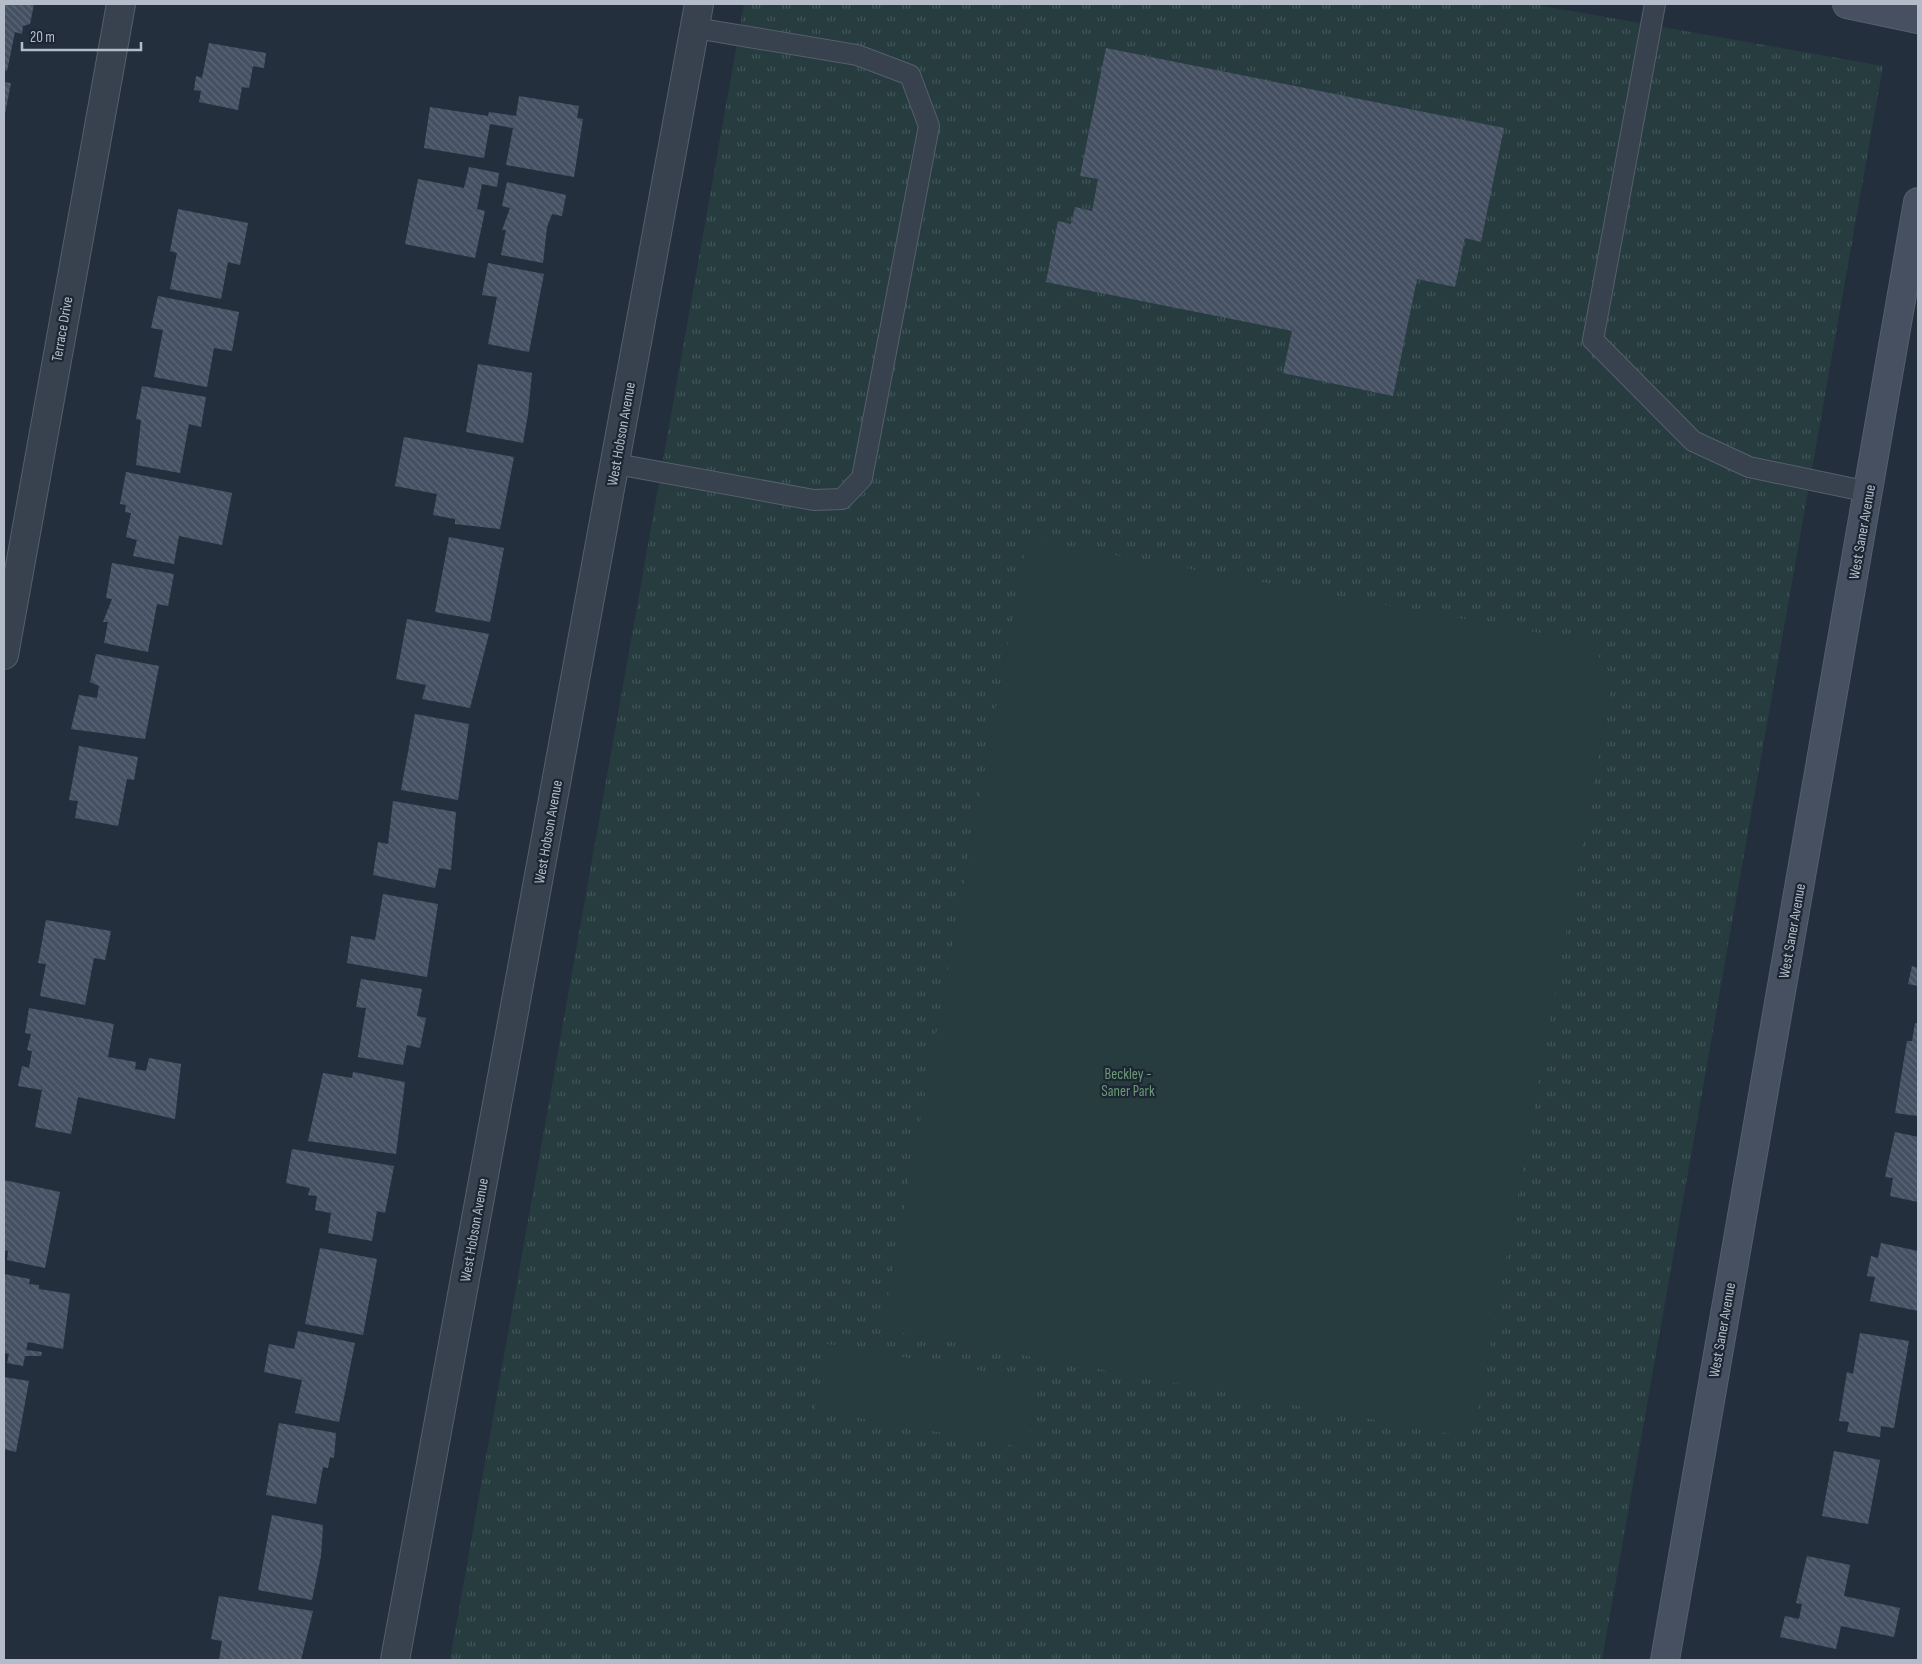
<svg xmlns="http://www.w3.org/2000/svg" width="1922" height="1664" viewBox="0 0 1922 1664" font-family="'Sofia Sans Condensed',sans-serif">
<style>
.grass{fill:url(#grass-tufts)}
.garden{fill:#263c3f}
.building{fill:url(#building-back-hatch)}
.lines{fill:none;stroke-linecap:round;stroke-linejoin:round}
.lane-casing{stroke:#565f6c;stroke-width:22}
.street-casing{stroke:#565f6c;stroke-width:30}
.secondary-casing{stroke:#565f6c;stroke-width:30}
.lane{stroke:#38414e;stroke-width:20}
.street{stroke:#38414e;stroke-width:28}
.secondary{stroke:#465061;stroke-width:28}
.labels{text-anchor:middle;stroke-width:4.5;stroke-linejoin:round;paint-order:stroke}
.street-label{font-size:15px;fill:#b4bcc9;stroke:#1d2633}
.park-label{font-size:15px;fill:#6b9a76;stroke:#1d2633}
</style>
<defs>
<pattern id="grass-tufts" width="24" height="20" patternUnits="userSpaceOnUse" patternTransform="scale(1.25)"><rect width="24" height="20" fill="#263c3f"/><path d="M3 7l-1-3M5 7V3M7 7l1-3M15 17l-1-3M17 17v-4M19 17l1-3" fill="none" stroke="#435659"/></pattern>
<pattern id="building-back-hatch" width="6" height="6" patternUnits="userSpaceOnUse" patternTransform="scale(1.25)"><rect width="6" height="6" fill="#455162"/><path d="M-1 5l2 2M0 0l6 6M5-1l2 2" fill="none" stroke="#5d6877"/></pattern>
</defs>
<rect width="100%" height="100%" fill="#242f3e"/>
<polygon class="grass" points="744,4 1532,4 1883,66 1602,1660 450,1660"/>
<g class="garden">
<polygon points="1027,539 1589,642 1613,678 1477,1417 1452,1434 882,1329"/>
<polygon points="827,1344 1039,1381 1027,1448 815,1410"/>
</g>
<g class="building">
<polygon points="4,4 34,4 30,24 23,26 22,34 15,32 7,71 4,70"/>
<polygon points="209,43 266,53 264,68 253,66 249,88 242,87 238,110 199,102 201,91 194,90 196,76 202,78"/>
<polygon points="1106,48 1504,128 1481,242 1465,238 1455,287 1417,279 1393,396 1283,373 1292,331 1046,282 1058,221 1071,224 1075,207 1092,211 1098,179 1080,176"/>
<polygon points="4,82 11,83 5,114 4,114"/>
<polygon points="519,96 579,106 577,118 583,119 574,177 506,165 513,128 490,124 484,158 424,148 430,107 488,116 489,112 516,116"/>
<polygon points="469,167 499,173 497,187 482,184 477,209 485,211 475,258 405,244 418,179 464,188"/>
<polygon points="507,182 566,195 562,216 552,214 547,227 543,263 501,255 506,230 502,230 510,208 502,206"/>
<polygon points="178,209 248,223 240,265 228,262 221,299 170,289 177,253 170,251"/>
<polygon points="488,263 544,274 529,352 488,344 497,297 482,295"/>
<polygon points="158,296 239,312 232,351 214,348 207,387 154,377 163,330 151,328"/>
<polygon points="478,364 532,373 528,414 523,443 466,432"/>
<polygon points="142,386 206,397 201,427 189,424 180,473 136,465 141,420 136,419"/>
<polygon points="404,437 514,457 500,529 455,524 455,519 433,515 437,494 395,486"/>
<polygon points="126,472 232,493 222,545 179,536 174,564 133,556 137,540 126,537 131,513 125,512 126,505 120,504"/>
<polygon points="449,537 504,548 490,622 435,612"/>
<polygon points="112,563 174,574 168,606 157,604 148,652 104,643 108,622 103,622 112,599 106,598"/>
<polygon points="407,619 489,634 470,708 422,699 426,685 396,679"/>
<polygon points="96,654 159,666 145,739 71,729 79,695 97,698 99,686 90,682"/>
<polygon points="415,714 469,724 458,800 401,790"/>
<polygon points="79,746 138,757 134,780 127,779 118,826 75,818 78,801 69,800"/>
<polygon points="393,801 456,812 451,870 439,868 435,888 373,875 378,842 388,844"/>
<polygon points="383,894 438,904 427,977 347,963 351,936 375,940"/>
<polygon points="46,920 111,931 105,960 94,958 85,1005 40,996 46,964 38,963"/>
<polygon points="1912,966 1918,968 1918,986 1908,984"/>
<polygon points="361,979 422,989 417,1016 426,1018 420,1048 407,1045 403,1065 358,1057 366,1008 356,1007"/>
<polygon points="29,1008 114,1024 108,1057 136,1062 135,1069 146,1071 149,1058 181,1064 175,1119 78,1097 71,1134 35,1127 42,1090 18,1086 22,1066 29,1068 32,1051 27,1050 31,1034 25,1033"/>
<polygon points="1915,1023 1918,1024 1918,1116 1895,1113 1907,1041 1912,1041"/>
<polygon points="353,1072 405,1082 396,1154 308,1141 323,1073 352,1078"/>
<polygon points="1895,1132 1918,1137 1918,1202 1890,1196 1893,1178 1885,1177"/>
<polygon points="292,1149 394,1166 385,1213 377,1211 372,1241 328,1233 331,1213 315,1210 317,1196 308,1195 310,1188 286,1183"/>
<polygon points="4,1180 60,1192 45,1268 7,1260 8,1251 4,1250"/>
<polygon points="1881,1243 1918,1251 1918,1311 1870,1301 1875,1277 1867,1276 1871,1256 1878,1258"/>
<polygon points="320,1248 377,1259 363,1335 305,1324"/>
<polygon points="4,1274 30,1279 29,1284 39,1285 39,1289 70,1294 63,1349 28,1342 26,1350 42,1352 41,1356 25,1356 23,1366 7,1363 9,1354 4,1353"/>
<polygon points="298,1331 355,1343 339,1422 295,1413 302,1380 264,1372 269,1344 294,1349"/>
<polygon points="1860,1333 1909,1341 1894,1428 1881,1426 1880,1437 1847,1432 1849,1422 1839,1421 1847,1372 1853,1374"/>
<polygon points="4,1377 29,1381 16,1452 4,1449"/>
<polygon points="279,1423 336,1433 334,1458 330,1457 328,1468 323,1467 316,1504 266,1495"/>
<polygon points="1834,1451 1880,1460 1868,1524 1822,1516"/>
<polygon points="272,1515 323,1525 321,1556 312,1600 258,1590"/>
<polygon points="1807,1556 1850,1565 1844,1596 1900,1608 1894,1637 1841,1626 1836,1649 1780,1637 1785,1616 1799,1619 1802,1604 1796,1603"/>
<polygon points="219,1596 313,1611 301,1660 219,1660 222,1641 211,1639"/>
</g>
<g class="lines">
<g class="lane-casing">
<g id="lane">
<polyline points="1655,4 1593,340 1693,441 1749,467 1869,492"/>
<polyline points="616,464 814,500 842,499 862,478 929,126 910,75 857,55 695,28"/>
</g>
</g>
<g class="street-casing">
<g id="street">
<polyline points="4,655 121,4"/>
<polyline points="395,1660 699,4"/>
</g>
</g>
<g class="secondary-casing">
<g id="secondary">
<polyline points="1847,4 1918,19"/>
<polyline points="1665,1660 1918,202"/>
</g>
</g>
<use href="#lane" class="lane"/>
<use href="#street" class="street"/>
<use href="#secondary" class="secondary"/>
</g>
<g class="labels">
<g class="street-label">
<text transform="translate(62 329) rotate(-80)" y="5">Terrace Drive</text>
<text transform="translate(621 434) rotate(-80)" y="5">West Hobson Avenue</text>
<text transform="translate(1862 532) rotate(-80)" y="5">West Saner Avenue</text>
<text transform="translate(548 832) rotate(-80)" y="5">West Hobson Avenue</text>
<text transform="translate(1792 931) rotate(-80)" y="5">West Saner Avenue</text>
<text transform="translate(474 1230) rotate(-80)" y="5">West Hobson Avenue</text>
<text transform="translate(1722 1330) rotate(-80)" y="5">West Saner Avenue</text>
</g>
<g class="park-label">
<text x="1128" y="1079">Beckley -<tspan x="1128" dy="17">Saner Park</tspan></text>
</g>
</g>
<rect width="1922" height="1664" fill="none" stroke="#b4bcc9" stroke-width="10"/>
<path d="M22 42v8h119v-8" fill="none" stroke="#b4bcc9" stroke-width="2.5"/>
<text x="30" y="42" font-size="15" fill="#b4bcc9" stroke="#1d2633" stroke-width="4" paint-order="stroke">20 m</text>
</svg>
